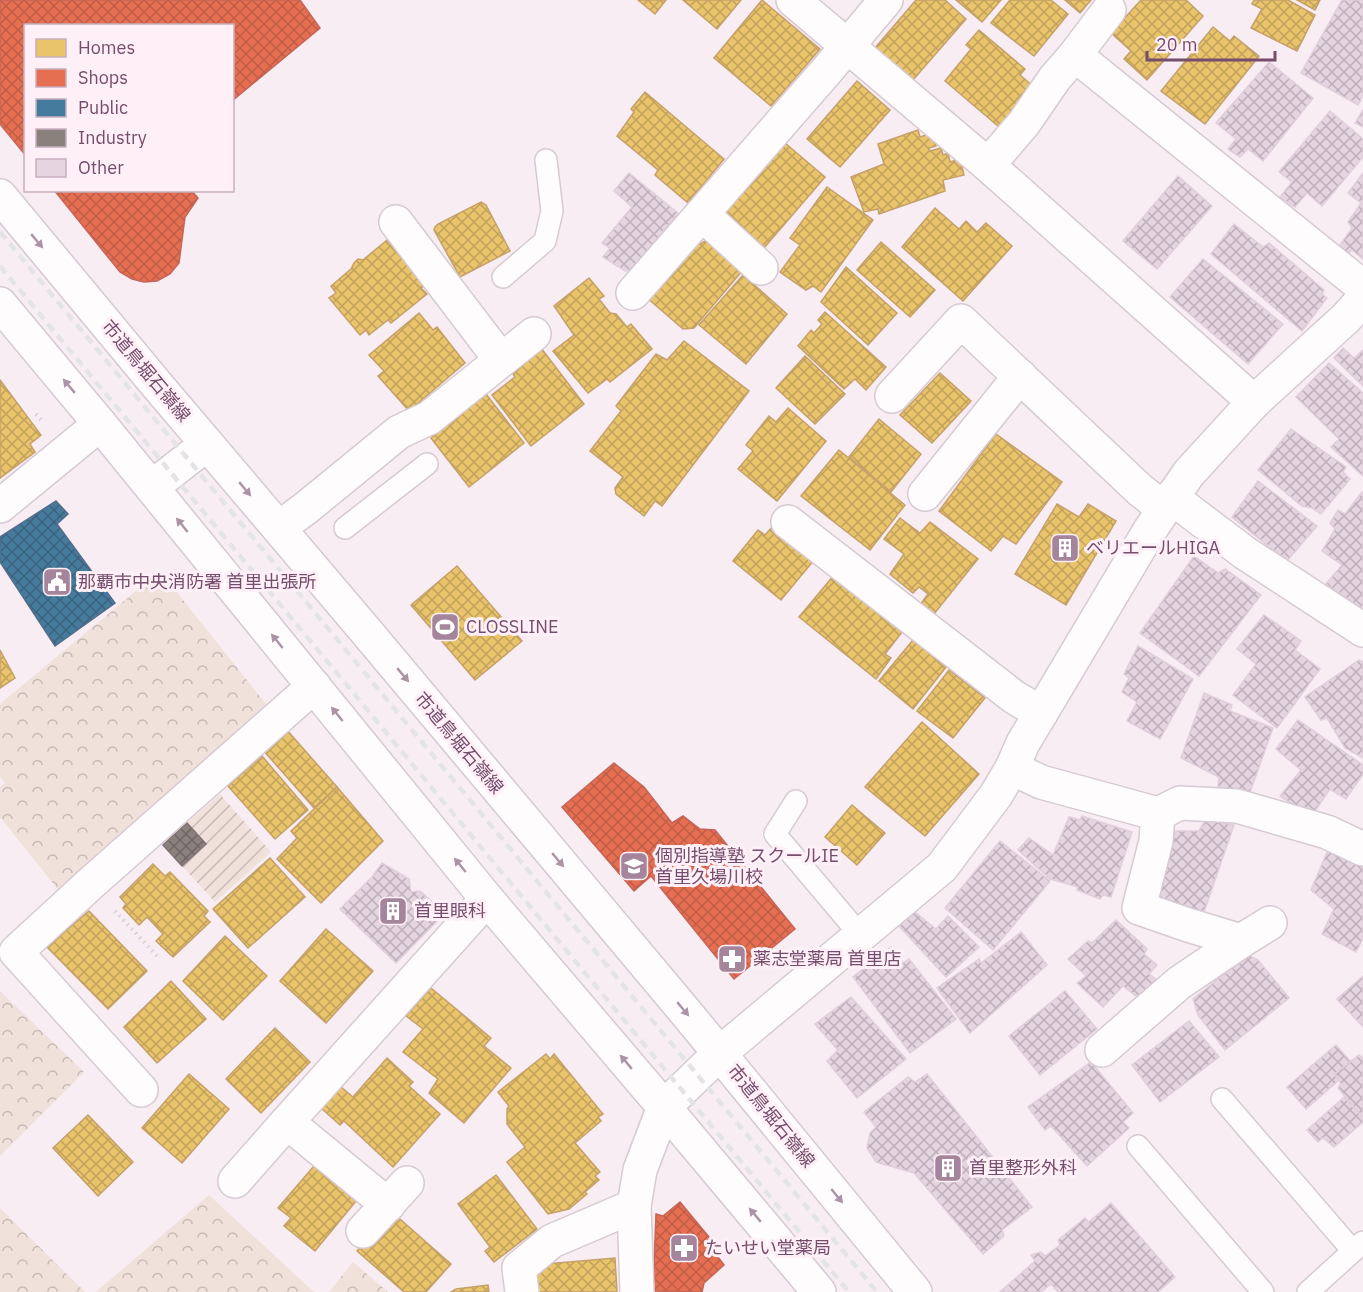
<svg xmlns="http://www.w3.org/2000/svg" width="1363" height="1292" viewBox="0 0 1363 1292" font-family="'IBM Plex Sans','Noto Sans JP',sans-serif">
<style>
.forest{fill:url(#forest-crowns)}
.garden{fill:url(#garden-furrows)}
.homes{fill:url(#homes-cross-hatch);stroke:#c6a06b;stroke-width:1.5}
.shops{fill:url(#shops-cross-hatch);stroke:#c56559;stroke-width:1.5}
.public{fill:url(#public-cross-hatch);stroke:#546d8e;stroke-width:1.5}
.industry{fill:url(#industry-cross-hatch);stroke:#847177;stroke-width:1.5}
.building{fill:url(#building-cross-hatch);stroke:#e1cfdb;stroke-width:1.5}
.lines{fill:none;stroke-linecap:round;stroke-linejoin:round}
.lane-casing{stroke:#d7cad2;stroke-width:24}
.street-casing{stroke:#d7cad2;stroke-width:36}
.secondary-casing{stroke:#d6c9d2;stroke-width:36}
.path{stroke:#d8cdd5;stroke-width:4;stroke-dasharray:1.5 4.5;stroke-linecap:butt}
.lane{stroke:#fefcfd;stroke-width:21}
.street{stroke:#fefcfd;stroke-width:33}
.secondary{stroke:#fefcfd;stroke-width:33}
.rail{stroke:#e4e4e7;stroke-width:4.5;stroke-dasharray:9 6;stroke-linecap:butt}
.oneway{fill:#ac93a6}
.labels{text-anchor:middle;stroke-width:6;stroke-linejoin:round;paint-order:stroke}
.street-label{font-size:18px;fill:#764d6c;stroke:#fff0f7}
.poi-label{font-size:18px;fill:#764d6c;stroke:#fff0f7;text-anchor:start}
</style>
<defs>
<pattern id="forest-crowns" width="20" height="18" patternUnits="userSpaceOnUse" patternTransform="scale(1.5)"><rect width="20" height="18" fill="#f0e1db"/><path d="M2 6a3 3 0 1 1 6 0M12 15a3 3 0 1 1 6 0" fill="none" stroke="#c7b9b6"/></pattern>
<pattern id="garden-furrows" width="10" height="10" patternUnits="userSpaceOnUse" patternTransform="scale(1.5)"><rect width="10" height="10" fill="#f0e1db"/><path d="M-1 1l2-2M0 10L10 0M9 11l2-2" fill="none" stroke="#c7b9b6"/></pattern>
<pattern id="homes-cross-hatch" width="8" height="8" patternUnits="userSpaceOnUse" patternTransform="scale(1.5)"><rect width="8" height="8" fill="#e9c46a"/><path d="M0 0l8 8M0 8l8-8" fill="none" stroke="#c1a15b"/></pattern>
<pattern id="shops-cross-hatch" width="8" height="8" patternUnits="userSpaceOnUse" patternTransform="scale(1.5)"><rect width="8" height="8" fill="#e76f51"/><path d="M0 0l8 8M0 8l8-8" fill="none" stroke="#c05d47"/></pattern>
<pattern id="public-cross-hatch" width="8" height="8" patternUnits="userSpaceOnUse" patternTransform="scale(1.5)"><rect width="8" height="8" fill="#457b9d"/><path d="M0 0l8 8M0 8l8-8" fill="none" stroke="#3c627e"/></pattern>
<pattern id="industry-cross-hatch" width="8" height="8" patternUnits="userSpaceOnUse" patternTransform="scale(1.5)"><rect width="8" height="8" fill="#8a817c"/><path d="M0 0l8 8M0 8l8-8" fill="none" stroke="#706665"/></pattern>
<pattern id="building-cross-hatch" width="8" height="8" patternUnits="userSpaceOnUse" patternTransform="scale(1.5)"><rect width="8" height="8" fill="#e4d5e0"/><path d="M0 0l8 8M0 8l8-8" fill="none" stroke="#bdafba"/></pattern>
</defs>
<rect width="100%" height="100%" fill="#f8edf3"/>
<g class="forest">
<polygon points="160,571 266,704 60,892 0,817 0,787 5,783 0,777 0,704"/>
<polygon points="0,991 84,1072 0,1156"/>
<polygon points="209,1195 314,1292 96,1292"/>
<polygon points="0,1208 85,1292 0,1292"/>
<polygon points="353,1262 388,1292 329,1292"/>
</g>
<polygon class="garden" points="220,794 271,852 215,902 182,866 206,844 187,823"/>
<g class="homes">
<polygon points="638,0 666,0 655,14"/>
<polygon points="683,0 741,0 717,29"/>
<polygon points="762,0 820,49 771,106 714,58"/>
<polygon points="916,0 945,0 966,19 913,80 875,48"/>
<polygon points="956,0 1001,0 982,22"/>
<polygon points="1010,0 1051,0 1068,14 1034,56 991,23"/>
<polygon points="1065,0 1091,0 1080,13"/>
<polygon points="1141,0 1186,0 1203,16 1147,80 1124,59 1131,51 1111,33"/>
<polygon points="1254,0 1288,0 1315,15 1297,51 1251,28 1262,9 1252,4"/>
<polygon points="1297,0 1320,0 1315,10"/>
<polygon points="1213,27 1230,41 1234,36 1259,56 1205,124 1161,91"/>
<polygon points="979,30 1025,69 1020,75 1033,86 999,127 945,81 971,49 966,45"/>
<polygon points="857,81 890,110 840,167 807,139"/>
<polygon points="645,92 724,159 688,203 655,175 658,170 617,136 634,112 631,109"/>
<polygon points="918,130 920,137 932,133 936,146 929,148 930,151 941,148 943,155 948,153 950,162 960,159 964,175 943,180 945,191 879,214 878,209 864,212 851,177 884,164 878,144"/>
<polygon points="785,143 825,177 764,248 723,212"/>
<polygon points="827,187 873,220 821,292 813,286 806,290 780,272 800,245 790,238"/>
<polygon points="481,202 486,205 510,251 460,277 434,230 435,227 438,224"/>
<polygon points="935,208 959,229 966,221 977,232 986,223 1012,246 963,301 902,247"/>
<polygon points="387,240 425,285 421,288 427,294 391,323 388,320 369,335 366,330 360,335 329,298 336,293 331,286 351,269 354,263 358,259 363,260"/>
<polygon points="707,240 742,271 694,328 683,329 646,297 694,243 700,244"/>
<polygon points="881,242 935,290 910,317 857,270"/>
<polygon points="846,267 897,313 868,345 821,302"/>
<polygon points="743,275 787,314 746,364 699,325"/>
<polygon points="589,278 604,296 599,299 610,313 616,314 627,327 631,324 652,349 610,382 607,379 588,393 553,351 574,335 554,306"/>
<polygon points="825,312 886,367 866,390 855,379 844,389 798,346 811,330 814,333 822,324 818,320"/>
<polygon points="419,313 433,330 437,327 465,363 409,411 378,376 384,371 369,355"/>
<polygon points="684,341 749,391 662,506 655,501 644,516 616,494 615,488 623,477 590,451 621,411 616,406 656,354 667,360"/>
<polygon points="541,348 584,404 531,446 492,395 515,377 511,371"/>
<polygon points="805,356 845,394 815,424 776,388"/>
<polygon points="940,373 971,401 932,443 900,415"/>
<polygon points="0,380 41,435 30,444 35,452 0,478"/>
<polygon points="486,394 524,443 469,487 431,438"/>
<polygon points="788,408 826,441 777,501 738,469 753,451 746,445 769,416 776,422"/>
<polygon points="879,419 921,454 891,492 849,457"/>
<polygon points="996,434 1062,482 1016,544 1003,536 991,551 939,511"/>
<polygon points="839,450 905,505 870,550 801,496"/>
<polygon points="1057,504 1079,517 1088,504 1116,521 1066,605 1015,574"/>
<polygon points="900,518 920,533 930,522 978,559 930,619 917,609 928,594 919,587 913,593 890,574 904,554 884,539"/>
<polygon points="773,526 814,560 781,600 733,561 758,530 765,535"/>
<polygon points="457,566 522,641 475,680 411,605"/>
<polygon points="834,575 902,632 885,654 891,658 876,679 799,617"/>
<polygon points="913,640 946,667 913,709 879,681"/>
<polygon points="0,650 15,678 0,688"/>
<polygon points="949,670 985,698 953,738 917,711"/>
<polygon points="922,722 979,774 925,836 865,787"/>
<polygon points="286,729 337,787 314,808 263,750"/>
<polygon points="262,756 308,810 275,839 228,786"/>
<polygon points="337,787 383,841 321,903 277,859 297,838 291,831"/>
<polygon points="852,805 885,833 857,865 825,837"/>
<polygon points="270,858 305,897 248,948 213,909"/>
<polygon points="153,864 165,876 170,872 208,911 204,916 210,922 173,957 156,941 163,934 147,917 139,925 123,908 126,904 120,897"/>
<polygon points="89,911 147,971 108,1009 47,947"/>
<polygon points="326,929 373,971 326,1023 280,981"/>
<polygon points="225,936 267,976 223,1020 183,981"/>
<polygon points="171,981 206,1019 157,1063 124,1027"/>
<polygon points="431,988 491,1038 484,1046 511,1068 464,1123 429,1093 438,1079 403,1052 423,1029 406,1016"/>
<polygon points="275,1028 310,1062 261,1113 226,1079"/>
<polygon points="546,1054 550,1059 554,1054 603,1114 598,1117 601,1121 575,1143 600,1172 595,1176 599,1180 585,1192 587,1194 569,1209 548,1214 507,1162 525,1147 507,1124 507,1109 509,1106 498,1092"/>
<polygon points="387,1058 413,1082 409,1086 440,1114 393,1167 344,1121 340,1125 321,1108 341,1087 353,1097"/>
<polygon points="189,1074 229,1109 182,1163 142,1128"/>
<polygon points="88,1115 133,1162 98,1196 53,1148"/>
<polygon points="314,1166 356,1201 315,1251 284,1226 291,1218 278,1208"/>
<polygon points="496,1175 537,1229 494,1262 485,1251 490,1247 458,1204"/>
<polygon points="392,1212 451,1264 426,1292 404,1292 357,1251"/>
<polygon points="615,1258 617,1292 536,1292 534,1265"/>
<polygon points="488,1285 489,1292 451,1292 456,1289"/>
</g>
<g class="shops">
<polygon points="0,0 300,0 320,28 232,101 232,26 26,26 26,156 0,124"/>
<polygon points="54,190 191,190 198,198 185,217 179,263 170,274 157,281 144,282 132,279 120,272"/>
<polygon points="614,763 644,787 672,823 683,816 700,829 715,830 795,929 734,979 651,876 634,891 562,807"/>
<polygon points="680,1202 714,1243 715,1253 724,1265 704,1283 702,1292 653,1291 656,1214 663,1216"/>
</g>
<polygon class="public" points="56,501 68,514 57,524 115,603 55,646 0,562 0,537"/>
<polygon class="industry" points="187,823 206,844 182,866 163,845"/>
<g class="building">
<polygon points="1342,0 1363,0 1363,96 1358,105 1301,73"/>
<polygon points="1269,62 1313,98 1263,161 1248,149 1240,157 1228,149 1236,139 1216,123"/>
<polygon points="1363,110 1363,127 1355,123"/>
<polygon points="1330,111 1363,139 1363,157 1322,206 1307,193 1295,207 1280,197 1292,182 1279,172"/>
<polygon points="629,173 678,213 634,269 625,271 603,257 610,248 602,243 632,207 614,191"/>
<polygon points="1363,173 1363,259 1352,250 1344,258 1335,252 1352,228 1348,222 1361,203 1348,193"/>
<polygon points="1178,176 1212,206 1157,269 1123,241"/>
<polygon points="1234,224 1263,247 1269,243 1324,290 1322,294 1327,298 1302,331 1211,254"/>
<polygon points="1203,259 1283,324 1248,364 1170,297"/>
<polygon points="1343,348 1354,358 1363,350 1363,386 1334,358"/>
<polygon points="1329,363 1363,393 1363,476 1331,447 1339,439 1296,397"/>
<polygon points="1291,429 1346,467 1343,472 1350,479 1321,514 1312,508 1302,506 1258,470"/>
<polygon points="1258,481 1317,526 1287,561 1232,517"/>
<polygon points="1362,492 1363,492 1363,605 1361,608 1326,584 1342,565 1322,551 1335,529 1330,523 1338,510 1345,514"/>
<polygon points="1194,556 1218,573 1225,569 1261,595 1199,676 1140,633"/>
<polygon points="1264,615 1301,641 1295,650 1320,669 1277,728 1233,695 1256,664 1237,649"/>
<polygon points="1138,646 1193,679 1160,739 1127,721 1137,702 1122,692 1129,678 1124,674"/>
<polygon points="1359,660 1363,662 1363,758 1345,748 1327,718 1321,720 1305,697"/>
<polygon points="1204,693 1232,705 1230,711 1273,728 1248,798 1218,787 1219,777 1181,758"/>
<polygon points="1298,720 1363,765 1363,774 1346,799 1330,789 1311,817 1280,796 1301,770 1276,749"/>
<polygon points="1082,816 1132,832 1111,897 1103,895 1100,899 1077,890 1078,887 1050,879 1018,850 1029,838 1053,855 1069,817 1080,820"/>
<polygon points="1206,819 1234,825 1204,912 1159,900 1156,894 1175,831 1199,831"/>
<polygon points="1000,841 1050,881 993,950 945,908"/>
<polygon points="1328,850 1363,867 1363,938 1356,952 1322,934 1334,909 1311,890"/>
<polygon points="382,863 409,879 411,892 420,891 445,913 396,963 340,909 372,877"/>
<polygon points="915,912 936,929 948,916 979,947 946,977 899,926"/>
<polygon points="1116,920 1147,949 1144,954 1157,965 1149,974 1161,983 1141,1000 1123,986 1103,1007 1077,983 1086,976 1068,959 1088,941 1092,943"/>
<polygon points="1021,932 1047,965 970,1033 937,988 979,959 981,963"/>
<polygon points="891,947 903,963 909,959 956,1019 910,1053 853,977"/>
<polygon points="1248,955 1258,960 1289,998 1225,1050 1198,1015 1193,999"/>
<polygon points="1363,976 1363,1027 1337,999"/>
<polygon points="1065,991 1097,1029 1040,1075 1009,1036"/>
<polygon points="851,997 906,1059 857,1098 827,1061 838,1050 815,1024"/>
<polygon points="1189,1021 1219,1057 1160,1102 1132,1065"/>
<polygon points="1336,1045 1351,1062 1335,1074 1339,1080 1306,1109 1287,1087"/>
<polygon points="1359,1055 1363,1058 1363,1118 1338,1088 1341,1084 1335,1074"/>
<polygon points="1091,1062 1133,1113 1123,1122 1129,1128 1087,1166 1051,1126 1045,1130 1028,1107"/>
<polygon points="927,1074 1032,1207 1002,1230 1004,1236 983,1254 914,1173 876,1162 867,1148 870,1133 876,1127 864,1112 908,1077 915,1082"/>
<polygon points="1344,1097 1363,1118 1363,1122 1334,1147 1323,1138 1318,1142 1307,1130"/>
<polygon points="1111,1203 1175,1277 1158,1292 1058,1292 1051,1284 1041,1292 1000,1292 1035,1261 1031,1255 1041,1252 1045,1256 1060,1245 1058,1240 1085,1218 1089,1222"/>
</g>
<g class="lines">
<g class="lane-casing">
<g id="lane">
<polyline points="503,277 545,241 552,211 546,160"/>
<polyline points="345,528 427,464"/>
<polyline points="796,801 775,834 861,936"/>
<polyline points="1222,1099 1353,1251"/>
<polyline points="1138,1146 1263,1292"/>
<polyline points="1308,1292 1363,1242"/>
</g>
</g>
<g class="street-casing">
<g id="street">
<polyline points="793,0 988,165 1254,402"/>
<polyline points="1075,55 1109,10"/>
<polyline points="988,165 1024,123 1055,78 1075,55 1363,287"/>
<polyline points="702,214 761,268"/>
<polyline points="396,222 501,360"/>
<polyline points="633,293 829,68 886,0"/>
<polyline points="892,396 961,321 1140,490 1163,508"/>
<polyline points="152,487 207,444"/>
<polyline points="925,494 1020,376"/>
<polyline points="1171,497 1245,553 1363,630"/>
<polyline points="0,506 100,424"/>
<polyline points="788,522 1014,697 1041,713"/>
<polyline points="279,528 306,508 399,432 429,418 534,334"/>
<polyline points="1012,768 1041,782 1158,814 1180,803 1237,806 1327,832 1363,849"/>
<polyline points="1241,941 1270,923"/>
<polyline points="1102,1050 1179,983 1241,941 1188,925 1139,908 1156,841 1158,814"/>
<polyline points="141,1090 16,952 90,884 314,686"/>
<polyline points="235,1181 287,1122"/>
<polyline points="388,1205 287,1122 487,899"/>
<polyline points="363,1231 407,1183"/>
<polyline points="522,1292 519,1268 552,1241 634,1206"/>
<polyline points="637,1292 634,1206 640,1170 664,1107 720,1053 942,867 996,795 1012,768 1023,743 1041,713 1150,530 1189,473 1254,402 1346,318 1363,299"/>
</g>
</g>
<g class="secondary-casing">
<g id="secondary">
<polyline points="0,196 157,385 365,630 683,1009 915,1292"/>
<polyline points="0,304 100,424 487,899 664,1107 819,1292"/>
</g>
</g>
<g class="path">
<polyline points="36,414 43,422"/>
<polyline points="115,911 160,959"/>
</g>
<use href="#lane" class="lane"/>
<use href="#street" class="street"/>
<use href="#secondary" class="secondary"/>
<g class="rail">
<polyline points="0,232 877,1292"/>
<polyline points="0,266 849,1292"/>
</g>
</g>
<defs><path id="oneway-solid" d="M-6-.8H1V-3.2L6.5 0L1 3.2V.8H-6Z" transform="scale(1.5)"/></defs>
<g class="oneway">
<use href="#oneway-solid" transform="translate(37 241) rotate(50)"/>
<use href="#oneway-solid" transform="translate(69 386) rotate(-130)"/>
<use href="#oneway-solid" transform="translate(245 489) rotate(50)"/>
<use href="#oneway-solid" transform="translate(182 525) rotate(-129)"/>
<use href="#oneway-solid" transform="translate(277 641) rotate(-129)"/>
<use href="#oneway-solid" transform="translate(403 675) rotate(50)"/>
<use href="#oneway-solid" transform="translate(337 714) rotate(-129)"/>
<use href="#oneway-solid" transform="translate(558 860) rotate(50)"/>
<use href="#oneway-solid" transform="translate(460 865) rotate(-129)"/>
<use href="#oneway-solid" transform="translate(683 1009) rotate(50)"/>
<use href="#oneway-solid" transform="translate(626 1062) rotate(-130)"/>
<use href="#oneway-solid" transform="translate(837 1196) rotate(51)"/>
<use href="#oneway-solid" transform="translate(755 1215) rotate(-130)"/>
</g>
<defs>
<g id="building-square" transform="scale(1.5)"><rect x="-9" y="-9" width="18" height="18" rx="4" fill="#a4859b" stroke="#fff0f7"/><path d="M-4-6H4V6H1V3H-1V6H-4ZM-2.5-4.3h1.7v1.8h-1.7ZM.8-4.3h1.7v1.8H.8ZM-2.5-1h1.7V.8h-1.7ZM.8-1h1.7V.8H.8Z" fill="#fff"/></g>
<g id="civic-square" transform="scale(1.5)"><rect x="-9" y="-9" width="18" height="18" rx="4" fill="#a4859b" stroke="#fff0f7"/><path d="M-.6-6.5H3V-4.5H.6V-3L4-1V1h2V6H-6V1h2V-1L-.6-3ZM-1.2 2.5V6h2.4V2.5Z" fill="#fff"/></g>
<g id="stadium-square" transform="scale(1.5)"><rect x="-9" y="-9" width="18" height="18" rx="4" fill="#a4859b" stroke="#fff0f7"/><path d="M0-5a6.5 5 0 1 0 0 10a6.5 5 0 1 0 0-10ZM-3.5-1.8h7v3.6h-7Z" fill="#fff"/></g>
<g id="school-square" transform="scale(1.5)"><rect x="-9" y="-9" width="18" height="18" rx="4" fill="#a4859b" stroke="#fff0f7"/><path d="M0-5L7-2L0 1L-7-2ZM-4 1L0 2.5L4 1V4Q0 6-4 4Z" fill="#fff"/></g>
<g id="pharmacy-square" transform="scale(1.5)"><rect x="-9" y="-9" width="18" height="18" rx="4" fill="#a4859b" stroke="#fff0f7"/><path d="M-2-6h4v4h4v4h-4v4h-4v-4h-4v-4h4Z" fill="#fff"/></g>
</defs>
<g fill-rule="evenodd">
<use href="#building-square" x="1065" y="548"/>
<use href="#civic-square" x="57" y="582"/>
<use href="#stadium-square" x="445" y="627"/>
<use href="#school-square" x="634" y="866"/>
<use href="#building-square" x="393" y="911"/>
<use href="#pharmacy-square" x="732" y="959"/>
<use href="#building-square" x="948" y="1168"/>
<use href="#pharmacy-square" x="684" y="1248"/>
</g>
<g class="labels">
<g class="street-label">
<text transform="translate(146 371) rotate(50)" y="6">市道鳥堀石嶺線</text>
<text transform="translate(459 743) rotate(50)" y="6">市道鳥堀石嶺線</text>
<text transform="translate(771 1116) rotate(51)" y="6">市道鳥堀石嶺線</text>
</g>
<g class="poi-label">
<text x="1086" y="554">ベリエールHIGA</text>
<text x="78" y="588">那覇市中央消防署 首里出張所</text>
<text x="466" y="633">CLOSSLINE</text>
<text x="655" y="862">個別指導塾 スクールIE<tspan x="655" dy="21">首里久場川校</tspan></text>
<text x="414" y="917">首里眼科</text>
<text x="753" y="965">薬志堂薬局 首里店</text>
<text x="969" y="1174">首里整形外科</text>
<text x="705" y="1254">たいせい堂薬局</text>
</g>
</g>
<rect x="24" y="24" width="210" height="168" fill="#fff0f7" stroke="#c8afbf" stroke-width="1.5"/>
<rect x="36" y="39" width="30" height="18" fill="#e9c46a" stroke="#c8afbf" stroke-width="1.5"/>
<text x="78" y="54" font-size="18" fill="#764d6c">Homes</text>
<rect x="36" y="69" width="30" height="18" fill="#e76f51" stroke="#c8afbf" stroke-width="1.5"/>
<text x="78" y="84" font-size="18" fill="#764d6c">Shops</text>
<rect x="36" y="99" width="30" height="18" fill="#457b9d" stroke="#c8afbf" stroke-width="1.5"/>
<text x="78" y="114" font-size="18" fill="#764d6c">Public</text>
<rect x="36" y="129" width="30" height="18" fill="#8a817c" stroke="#c8afbf" stroke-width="1.5"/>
<text x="78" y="144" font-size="18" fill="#764d6c">Industry</text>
<rect x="36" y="159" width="30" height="18" fill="#e4d5e0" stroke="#c8afbf" stroke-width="1.5"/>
<text x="78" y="174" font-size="18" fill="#764d6c">Other</text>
<path d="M1147 51v9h128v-9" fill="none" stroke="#764d6c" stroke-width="3"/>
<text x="1156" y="51" font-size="18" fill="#764d6c" stroke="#fff0f7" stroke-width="4.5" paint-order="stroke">20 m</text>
</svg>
